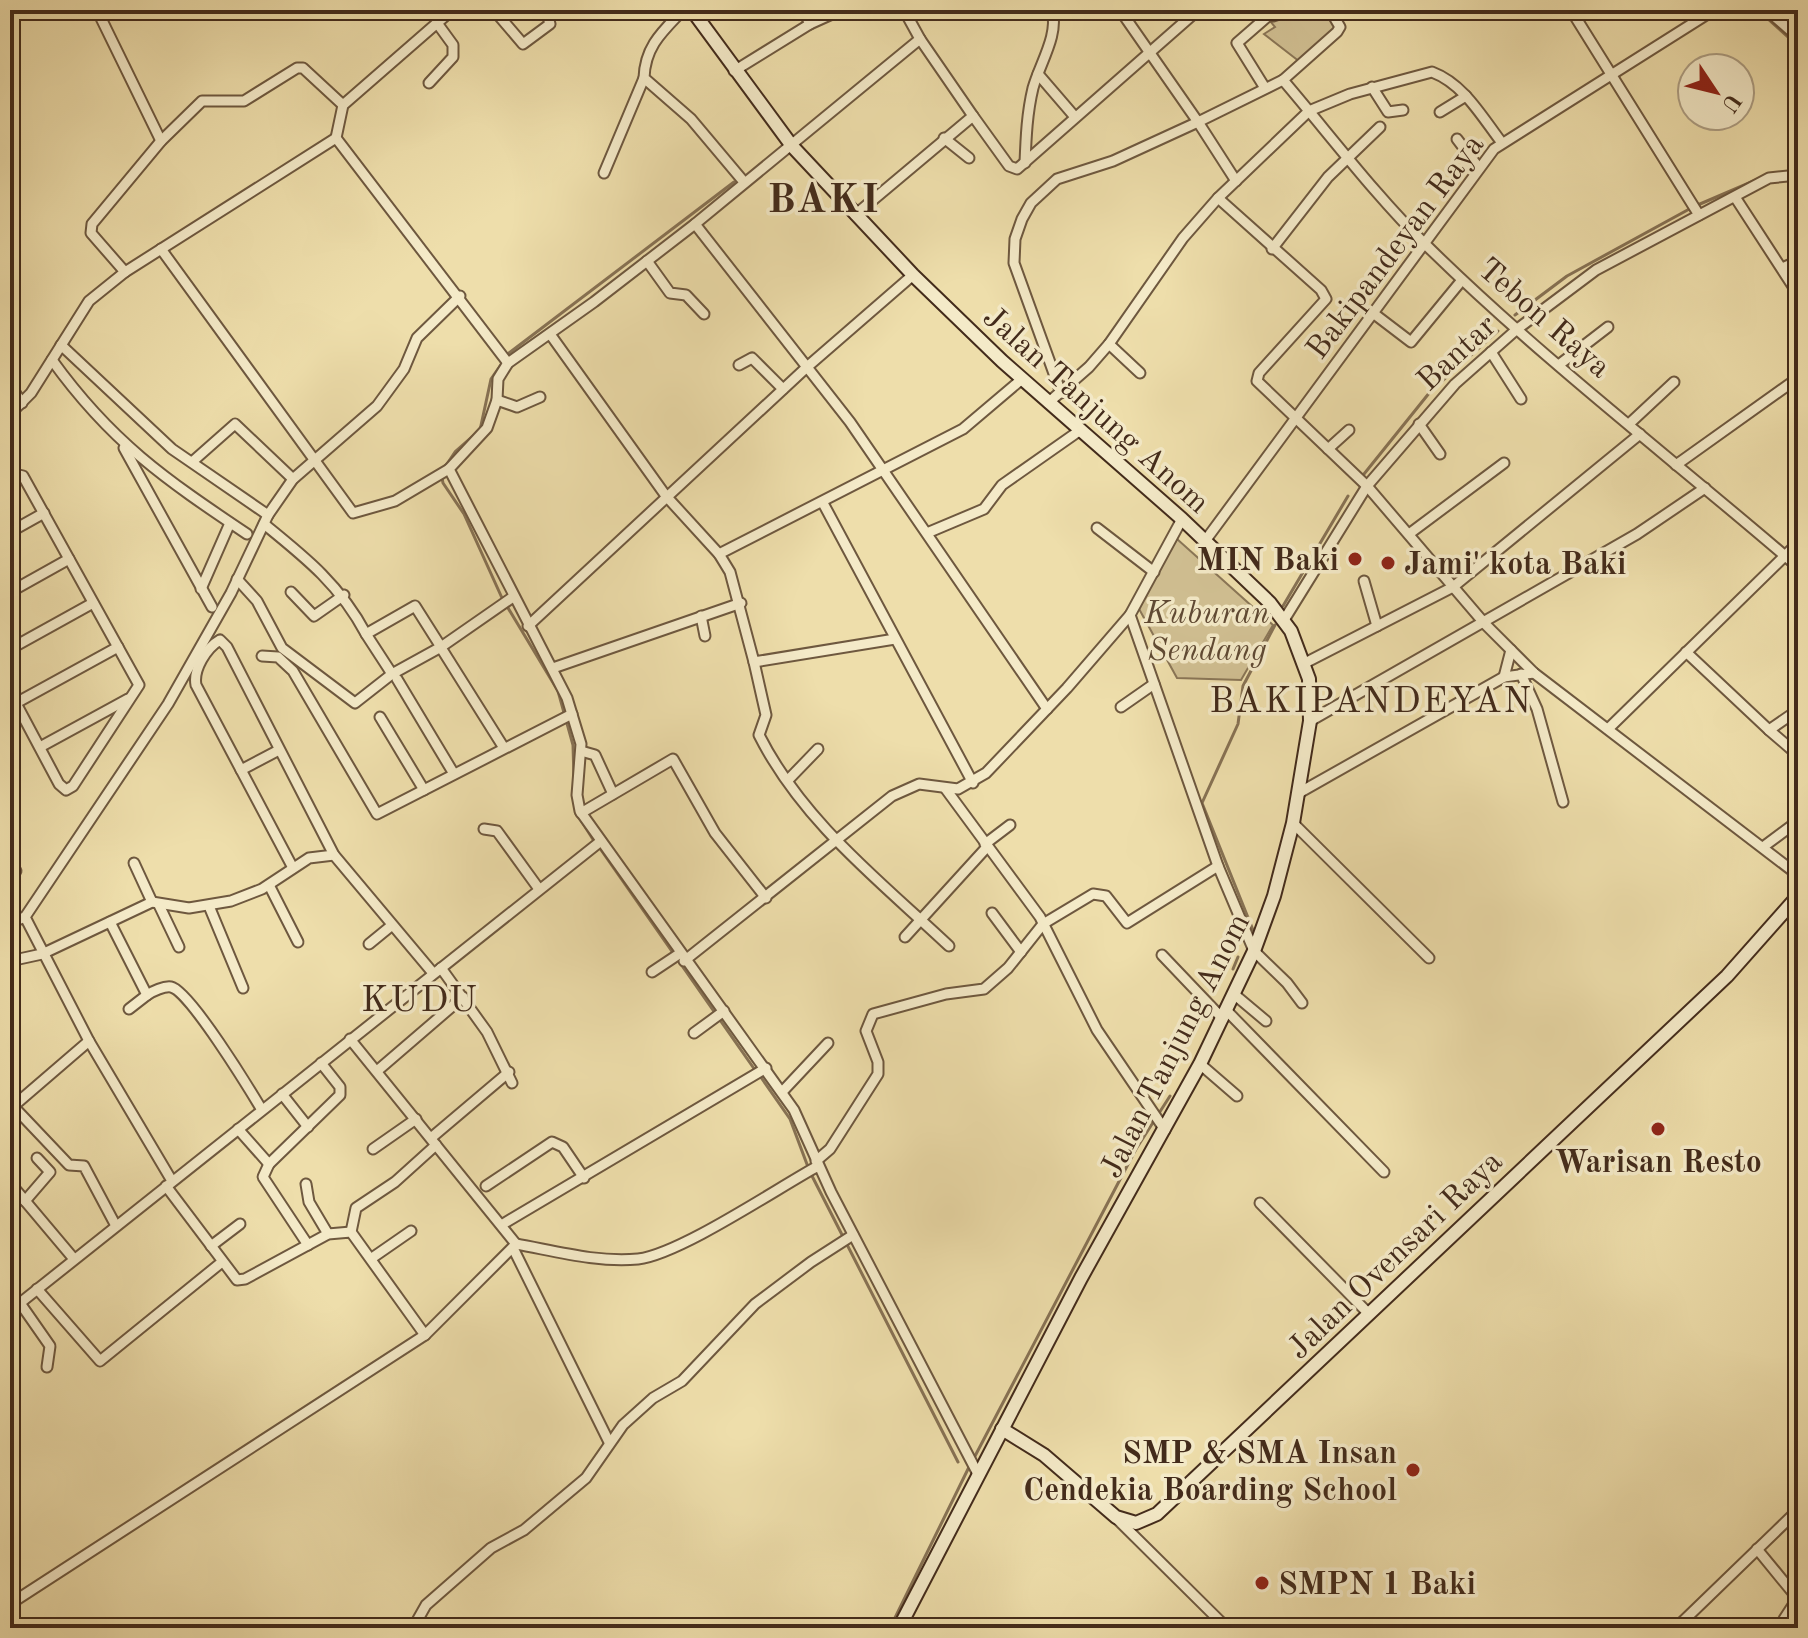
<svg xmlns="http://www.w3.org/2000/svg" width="1808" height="1638" viewBox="0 0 1808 1638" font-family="'Old Standard TT',serif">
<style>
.green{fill:#d1c093;stroke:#8a7657;stroke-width:2}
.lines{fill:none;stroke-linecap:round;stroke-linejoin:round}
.stream{stroke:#877254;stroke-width:3}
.street-casing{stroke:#6e583f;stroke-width:13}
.secondary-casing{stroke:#432b1b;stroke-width:16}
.street{stroke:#f4eac8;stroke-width:9}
.secondary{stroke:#f4eac8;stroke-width:12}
.poi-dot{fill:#8f2418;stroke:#f4eac8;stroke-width:3}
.labels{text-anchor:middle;stroke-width:7;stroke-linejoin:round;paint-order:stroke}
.street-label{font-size:32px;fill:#432b1b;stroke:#f4eac8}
.poi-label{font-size:32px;font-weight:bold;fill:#432b1b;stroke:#f4eac8;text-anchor:end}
.park-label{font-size:32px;font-style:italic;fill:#5f4933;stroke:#f4eac8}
.quarter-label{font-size:36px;letter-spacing:2px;fill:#432b1b;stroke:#f4eac8}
.district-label{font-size:40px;font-weight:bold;letter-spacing:2px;fill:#432b1b;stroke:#f4eac8}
</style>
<rect width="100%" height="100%" fill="#eedeab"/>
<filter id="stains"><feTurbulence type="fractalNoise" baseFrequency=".0025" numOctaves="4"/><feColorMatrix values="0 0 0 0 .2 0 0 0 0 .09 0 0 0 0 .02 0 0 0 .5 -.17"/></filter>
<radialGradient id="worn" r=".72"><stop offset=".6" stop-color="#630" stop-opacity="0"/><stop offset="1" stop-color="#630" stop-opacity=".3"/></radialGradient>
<g class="green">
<polygon points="1297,10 1326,10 1337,29 1300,62 1264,34 1275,27 1270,21"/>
<polygon points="1177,539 1273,625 1241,680 1177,678 1138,607"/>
</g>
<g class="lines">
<g class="stream">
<polyline points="1758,10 1798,46"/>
<polyline points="1775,10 1796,29"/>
<polyline points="1515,315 1567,276 1693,207 1770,174"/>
<polyline points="1364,474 1430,392 1498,331"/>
<polyline points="1283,606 1348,496"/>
<polyline points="574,779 573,745 558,691 502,598 464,514 443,483 441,473 455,452 480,430 491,379 509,353 734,182"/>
<polyline points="579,817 594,841"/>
<polyline points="599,847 755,1070"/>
<polyline points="1253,930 1202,803 1238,724 1243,686 1275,625"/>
<polyline points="1233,969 1238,957"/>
<polyline points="760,1076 790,1119 808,1167"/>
<polyline points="811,1174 958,1462"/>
<polyline points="974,1458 1136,1149 1170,1096"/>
<polyline points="890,1628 970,1465"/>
</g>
<g class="street-casing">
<g id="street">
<polyline points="97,10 161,141"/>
<polyline points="452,10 343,105 336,138 508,363"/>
<polyline points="494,10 523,44 550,24 546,10"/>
<path d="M683,10C663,31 645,46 644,78L691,119L744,182"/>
<polyline points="803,10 810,24 841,10"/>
<polyline points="904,10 920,39 695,224 594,302 508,363 498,379 497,400 487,428 449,469 567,698 581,744 577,795 580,811 794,1110 831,1192 979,1476"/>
<polyline points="1120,10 1198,122 1283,80 1337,32 1340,27 1330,10"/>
<polyline points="1260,10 1273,16 1291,10"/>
<polyline points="1571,10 1699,215"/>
<polyline points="1767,10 1798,37"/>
<polyline points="920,39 973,116"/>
<polyline points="734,71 810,24"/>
<polyline points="1038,74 1075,117"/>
<path d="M1283,80C1330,135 1375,195 1426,245C1543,360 1674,460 1798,567"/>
<polyline points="429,83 453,57 453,45 437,23"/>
<polyline points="1372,87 1388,112 1403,110"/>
<polyline points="1265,88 1237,43 1268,16"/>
<polyline points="1440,112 1466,96"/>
<polyline points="944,138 969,158"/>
<polyline points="1457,139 1479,168"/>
<path d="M1025,163C1026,137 1027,113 1033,88C1040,63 1059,35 1052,10"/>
<polyline points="604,173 644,78"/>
<polyline points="1735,197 1798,294"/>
<polyline points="1218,198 1321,290 1326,299 1259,373 1257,381 1367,486 1485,624 1534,673 1798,875"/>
<polyline points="855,215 973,116 1009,166 1017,169 1198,10"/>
<polyline points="695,224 850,422 1047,709"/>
<polyline points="161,249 353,513 395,501 449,469"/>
<polyline points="1272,249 1328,177 1380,127"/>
<polyline points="647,261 670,293 686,295 704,314"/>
<polyline points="1782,268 1798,261"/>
<polyline points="125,272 91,233 92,224 161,141 202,101 244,101 297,68 303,68 343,105"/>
<polyline points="1373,313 1411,342 1462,280"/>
<polyline points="550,334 666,496 719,554 730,572 754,662 895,639"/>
<polyline points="1109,344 1140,373"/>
<polyline points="61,345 172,449 268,515 293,479 377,406 404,369 417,338 460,296"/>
<polyline points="1491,352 1521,399"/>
<path d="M52,360C111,442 165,479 247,534"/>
<polyline points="1560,364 1608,327"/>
<polyline points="739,365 752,358 783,389"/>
<polyline points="10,367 14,374 10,380"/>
<polyline points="10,385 22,403"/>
<polyline points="1061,393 1014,263 1015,239 1022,219 1031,203 1057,179 1113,161 1198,122 1236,181"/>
<polyline points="497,400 517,407 540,397"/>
<path d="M1048,403L1089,367L1109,344L1183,238L1218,198L1309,111L1350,94L1432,72C1464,84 1482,117 1502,143"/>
<polyline points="10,414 31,393 89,301 125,272 336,138"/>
<polyline points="1419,424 1440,454"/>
<polyline points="1629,424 1674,382"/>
<polyline points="124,448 212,607"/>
<polyline points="1328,449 1349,430"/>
<polyline points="192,462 235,424 293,479"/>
<polyline points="1676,465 1798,378"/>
<polyline points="10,473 23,476 139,685 73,786 66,790 59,784 10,692"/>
<polyline points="823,503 973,783"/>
<path d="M264,524C306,558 340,585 366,634L415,606L441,647"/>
<polyline points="1097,528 1154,572"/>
<polyline points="10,532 44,513"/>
<polyline points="927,533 984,509 1002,485 1079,431"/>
<polyline points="1409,534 1504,463"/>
<polyline points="1205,541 1494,149 1714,10"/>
<polyline points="719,554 963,429 1022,379"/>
<polyline points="237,579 257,601 282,648 355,703 392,674 441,647 513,597"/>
<polyline points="1364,581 1377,626"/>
<polyline points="201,589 230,523"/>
<polyline points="10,592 69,559"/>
<polyline points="291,592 314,616 344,595"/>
<polyline points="1130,615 1218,866 1254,951 1287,983 1302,1003"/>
<polyline points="701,616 705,636"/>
<polyline points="1284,620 1367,486 1455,384 1516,330 1596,270 1769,178 1798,175"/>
<polyline points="528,626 807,367 913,275"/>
<polyline points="366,634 392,674"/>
<polyline points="10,649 93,603"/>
<polyline points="443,651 504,748"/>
<polyline points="1686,652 1769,730"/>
<polyline points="262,656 278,657 293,671 377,814 572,714"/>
<path d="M754,662L766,715L759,735C803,822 880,881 949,946"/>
<polyline points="1305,663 1453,587 1640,434"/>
<polyline points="553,668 741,603"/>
<polyline points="1521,674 1537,709 1563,802"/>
<polyline points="1504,677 1511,650"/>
<polyline points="397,679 454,774"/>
<polyline points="16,703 118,647"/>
<polyline points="1121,707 1154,684"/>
<polyline points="1798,710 1769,730 1798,755"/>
<polyline points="380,717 424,790"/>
<polyline points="1310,721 1637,534 1705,488"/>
<polyline points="1608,729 1798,543"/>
<polyline points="40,747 128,699"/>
<polyline points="581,751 595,755 613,794"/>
<polyline points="241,770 279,750"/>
<polyline points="789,779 818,749"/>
<polyline points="945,788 1040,917 1097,1030 1165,1130"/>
<polyline points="1297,794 1504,677 1534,673"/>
<polyline points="581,813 673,759 715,833 766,898"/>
<polyline points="1293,823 1429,958"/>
<polyline points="484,829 497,831 539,889"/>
<polyline points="985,844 1010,825"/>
<polyline points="1763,847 1798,821"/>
<polyline points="10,861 16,871"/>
<polyline points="134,863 152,902"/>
<path d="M293,868L196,685C193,670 206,648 220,640L227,647L334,855L433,973"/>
<polyline points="269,885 298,942"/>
<polyline points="159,905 179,947"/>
<polyline points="209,906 243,988"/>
<polyline points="992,913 1021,952"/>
<path d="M110,922L147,995C153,991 164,986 171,987C189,990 250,1090 262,1110"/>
<polyline points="10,923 25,917"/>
<polyline points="905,937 987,847"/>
<polyline points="369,944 391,926"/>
<polyline points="1162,955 1223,1019"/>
<polyline points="10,961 42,954 152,902 189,908 231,901 262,889 309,858 334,855"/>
<polyline points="684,961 892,796 919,784 958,789 986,773 1067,688 1130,615 1182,519"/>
<polyline points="441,968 487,1032 512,1083"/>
<polyline points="652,972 679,954"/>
<polyline points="1235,995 1266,1021"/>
<polyline points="129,1009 147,995"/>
<polyline points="1227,1011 1384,1172"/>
<polyline points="694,1033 724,1011"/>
<polyline points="350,1039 516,1244"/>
<polyline points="1200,1064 1237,1096"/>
<polyline points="377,1071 463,997"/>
<polyline points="782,1092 828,1043"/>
<polyline points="282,1094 308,1127"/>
<polyline points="13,1106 69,1165 84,1166 116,1226"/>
<polyline points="10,1109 89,1041"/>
<polyline points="238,1129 269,1164 340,1095 340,1087 321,1063"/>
<polyline points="431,1138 509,1072"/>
<polyline points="373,1149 416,1119"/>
<polyline points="816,1161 830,1149 878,1074 878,1062 866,1031 873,1014 946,994 984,989 1008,968 1043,924 1093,894 1106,896 1127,923 1218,866"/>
<polyline points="269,1164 263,1177 308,1245"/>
<polyline points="172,1181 89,1041 25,917 168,704 231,593 268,515"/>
<polyline points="10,1183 74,1259"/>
<polyline points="306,1184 309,1202 328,1234"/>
<path d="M166,1186L237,1280L245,1279L328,1234L351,1232L425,1335L516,1244C555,1251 598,1263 638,1259C680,1254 776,1189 818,1166"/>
<polyline points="486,1186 552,1142 563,1147 584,1178"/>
<polyline points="25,1201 50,1172 37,1158"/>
<polyline points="1260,1203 1369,1314"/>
<polyline points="503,1224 766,1068"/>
<polyline points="351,1232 356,1208 395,1182 436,1145"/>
<polyline points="211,1246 240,1224"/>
<polyline points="514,1250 609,1442"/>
<polyline points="372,1258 411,1231"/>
<polyline points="37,1289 100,1361 222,1262"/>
<polyline points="20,1303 50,1346 47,1367"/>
<polyline points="10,1311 601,841"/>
<polyline points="1116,1518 1227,1628"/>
<polyline points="1757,1549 1798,1599"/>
<polyline points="10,1604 425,1335"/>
<polyline points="413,1628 426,1605 491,1548 524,1530 586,1478 623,1425 653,1398 682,1381 755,1304 811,1262 853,1235"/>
<polyline points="1676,1628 1798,1510"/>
<polyline points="1786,1628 1784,1619 1797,1599"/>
</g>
</g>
<g class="secondary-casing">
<g id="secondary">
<polyline points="692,10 792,146 913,275 1002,361 1182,519 1270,603 1291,631 1309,679 1310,721 1293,823 1274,896 1254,951 1200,1064 1081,1278 899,1628"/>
<polyline points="1002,1429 1044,1455 1116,1517 1136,1523 1157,1514 1727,976 1798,896"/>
</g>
</g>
<use href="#street" class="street"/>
<use href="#secondary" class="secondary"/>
</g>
<g class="poi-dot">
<circle cx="1355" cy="559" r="8"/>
<circle cx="1388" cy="563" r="8"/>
<circle cx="1658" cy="1129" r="8"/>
<circle cx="1413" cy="1470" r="8"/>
<circle cx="1262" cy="1583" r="8"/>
</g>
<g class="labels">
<g class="street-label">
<text transform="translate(1394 246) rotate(-53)" y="11">Bakipandeyan Raya</text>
<text transform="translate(1545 317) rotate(41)" y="11">Tebon Raya</text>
<text transform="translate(1456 352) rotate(-43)" y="11">Bantar</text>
<text transform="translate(1097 409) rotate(42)" y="11">Jalan Tanjung Anom</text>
<text transform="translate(1174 1045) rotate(-63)" y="11">Jalan Tanjung Anom</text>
<text transform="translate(1394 1254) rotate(-44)" y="11">Jalan Ovensari Raya</text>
</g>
<g class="poi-label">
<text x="1339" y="570">MIN Baki</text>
<text x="1404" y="574" text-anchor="start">Jami' kota Baki</text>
<text x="1658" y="1172" text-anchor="middle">Warisan Resto</text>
<text x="1397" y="1463">SMP &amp; SMA Insan<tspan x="1397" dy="37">Cendekia Boarding School</tspan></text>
<text x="1278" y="1594" text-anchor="start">SMPN 1 Baki</text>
</g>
<g class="park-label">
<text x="1207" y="623">Kuburan<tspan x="1207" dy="37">Sendang</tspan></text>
</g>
<g class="quarter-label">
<text x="1371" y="712">BAKIPANDEYAN</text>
<text x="420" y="1011">KUDU</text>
</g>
<g class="district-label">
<text x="824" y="212">BAKI</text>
</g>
</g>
<rect width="1808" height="1638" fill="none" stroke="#eedeab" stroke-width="40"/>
<rect x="12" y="12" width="1784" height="1614" fill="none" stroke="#432b1b" stroke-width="4"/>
<rect x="20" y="20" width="1768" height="1598" fill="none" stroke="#432b1b" stroke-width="2"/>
<g transform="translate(1716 92) rotate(125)"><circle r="38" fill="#f4eac8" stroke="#ad9e83" stroke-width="2"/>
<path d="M0-6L14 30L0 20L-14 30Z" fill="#8f2418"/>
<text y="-12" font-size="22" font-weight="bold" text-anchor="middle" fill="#432b1b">U</text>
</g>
<rect width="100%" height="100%" filter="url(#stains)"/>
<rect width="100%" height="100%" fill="url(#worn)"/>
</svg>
